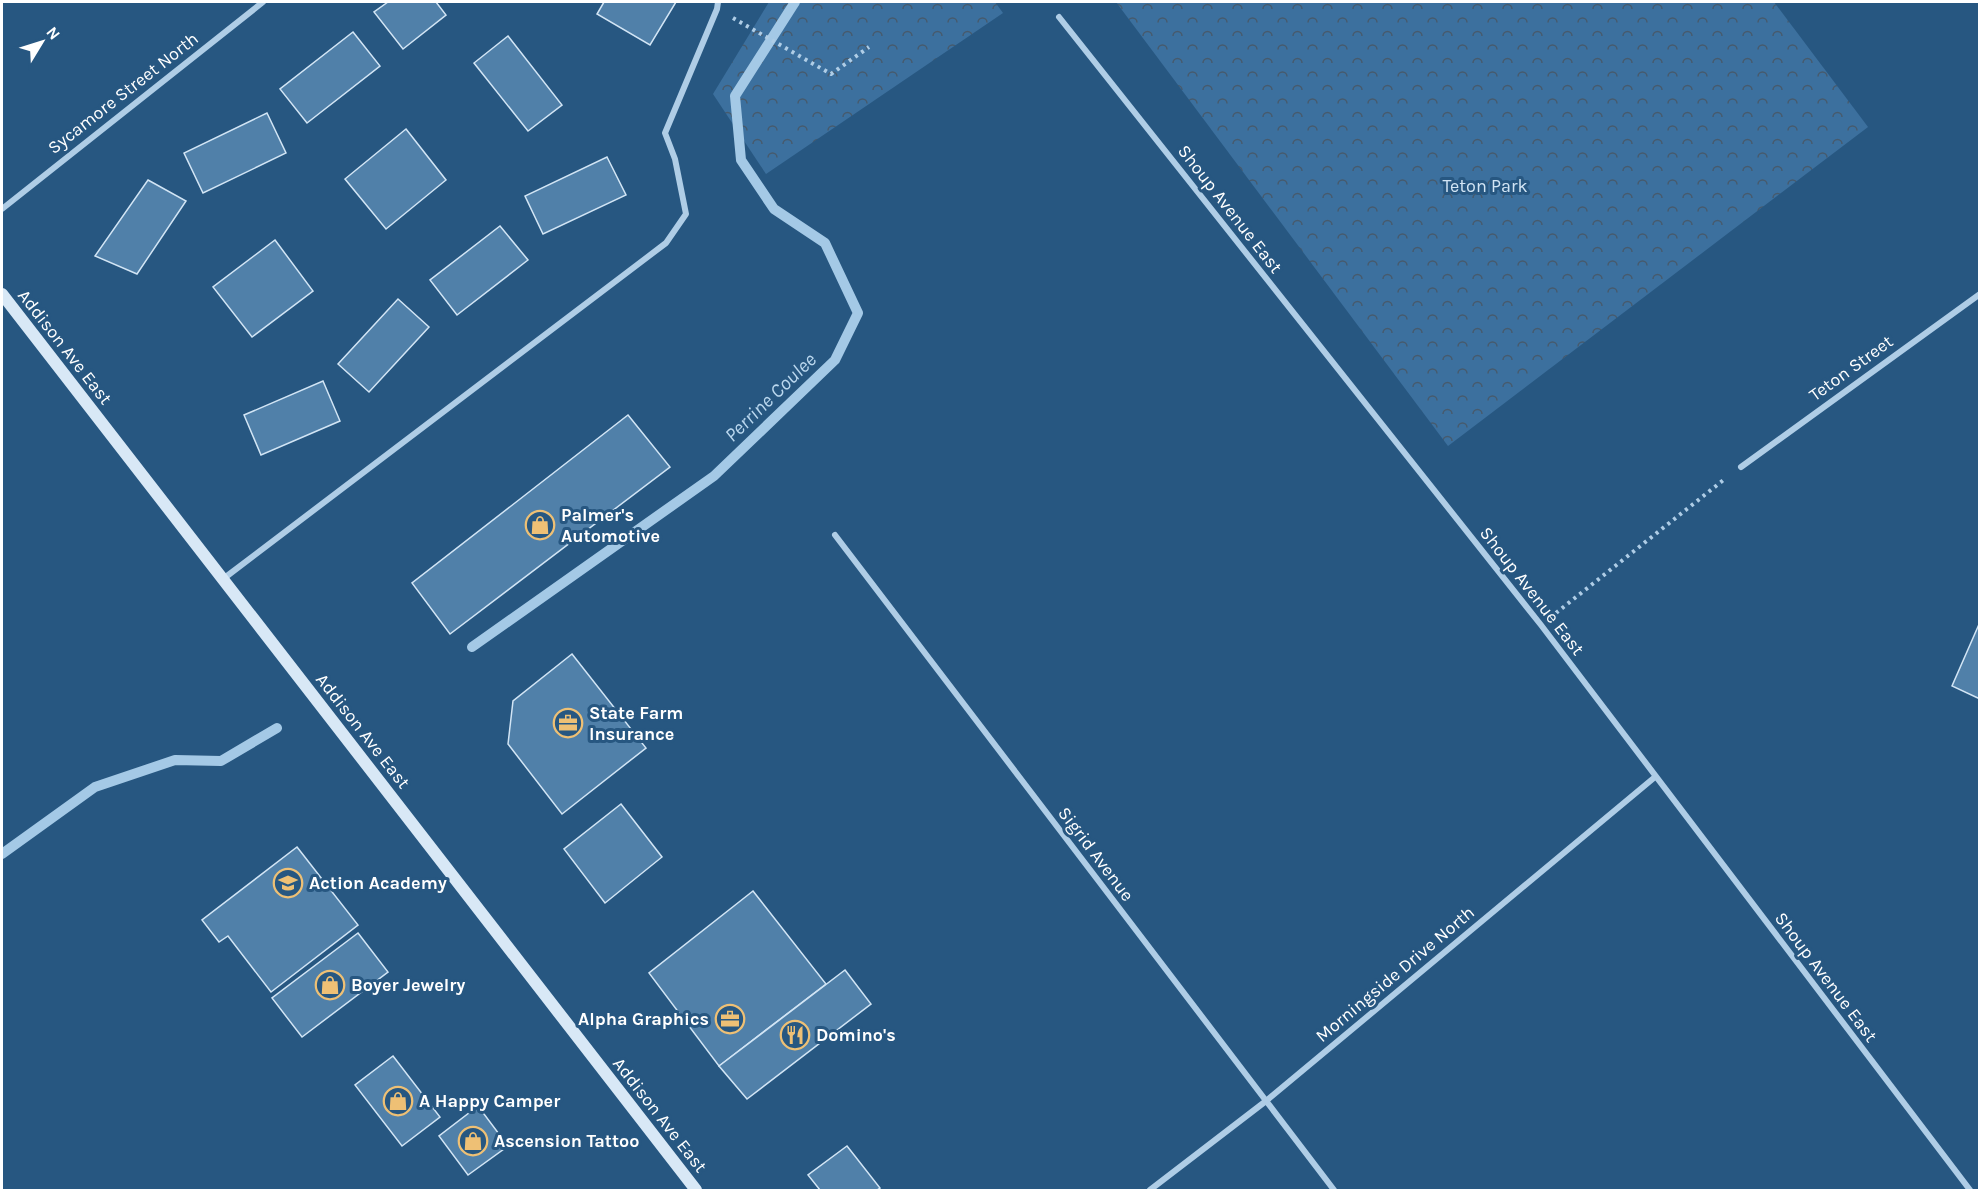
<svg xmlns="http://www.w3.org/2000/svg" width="1981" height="1192" viewBox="0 0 1981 1192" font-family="Karla,sans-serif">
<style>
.forest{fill:url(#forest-crowns)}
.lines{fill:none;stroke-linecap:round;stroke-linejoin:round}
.stream{stroke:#a4c9e6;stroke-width:10}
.building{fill:#5080a9;stroke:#d2e5f5;stroke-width:1.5}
.path{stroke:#afcde6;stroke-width:4;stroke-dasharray:3 4.5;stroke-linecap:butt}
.street{stroke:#afcde6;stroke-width:6}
.secondary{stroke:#d8e8f6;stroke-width:12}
.labels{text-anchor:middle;stroke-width:6;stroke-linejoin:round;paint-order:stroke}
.street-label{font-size:18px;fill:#fff;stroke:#275781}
.park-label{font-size:18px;fill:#d2e5f5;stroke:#275781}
.poi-label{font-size:18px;font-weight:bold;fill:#fff;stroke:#275781;text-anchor:start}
.water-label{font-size:20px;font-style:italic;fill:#bad7ee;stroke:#275781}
</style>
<defs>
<pattern id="forest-crowns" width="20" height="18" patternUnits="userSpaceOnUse" patternTransform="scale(1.5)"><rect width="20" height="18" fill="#3c709e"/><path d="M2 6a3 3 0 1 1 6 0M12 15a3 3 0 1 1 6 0" fill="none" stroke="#465a6d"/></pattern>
</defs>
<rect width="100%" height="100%" fill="#275781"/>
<g class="forest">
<polygon points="769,2 995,2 1003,13 766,174 713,94"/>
<polygon points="1116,2 1774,2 1868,127 1448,446"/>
</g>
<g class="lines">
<g class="stream">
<polyline points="472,647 714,476 835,360 858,313 825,243 774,209 741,160 735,96 795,2"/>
<polyline points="2,854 95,787 175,760 221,761 277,728"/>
</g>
</g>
<g class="building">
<polygon points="388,2 436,2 446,15 403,49 374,12"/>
<polygon points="604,2 676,2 650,45 597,14"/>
<polygon points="353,32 380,66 307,123 280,89"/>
<polygon points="508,36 562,105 528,131 474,63"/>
<polygon points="267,113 286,153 203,193 184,153"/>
<polygon points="406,129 446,180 386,229 345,179"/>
<polygon points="607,157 626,195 543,234 525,196"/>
<polygon points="148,180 186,201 137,274 95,256"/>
<polygon points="500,226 528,260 457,315 430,280"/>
<polygon points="275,240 313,291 252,337 213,287"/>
<polygon points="398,299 429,327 369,392 338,364"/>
<polygon points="323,381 340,421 261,455 244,415"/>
<polygon points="628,415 670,467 450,634 412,583"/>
<polygon points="1980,622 1980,699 1952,686"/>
<polygon points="572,654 646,748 562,814 508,744 513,701"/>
<polygon points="621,804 662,857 605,903 564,849"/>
<polygon points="297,847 358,925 271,992 228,936 219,942 202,920"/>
<polygon points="753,891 826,984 719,1066 649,973"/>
<polygon points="358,933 388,972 302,1037 272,998"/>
<polygon points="845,970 871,1004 747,1099 719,1066"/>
<polygon points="393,1056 440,1117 402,1146 355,1085"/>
<polygon points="478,1106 508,1146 468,1175 439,1136"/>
<polygon points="847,1146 880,1188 877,1190 820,1190 808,1175"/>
</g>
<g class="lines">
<g class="path">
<polyline points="733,18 831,74 869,47"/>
<polyline points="1556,613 1726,478"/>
</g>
<g class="street">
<polyline points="1059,17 1541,625 1970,1190"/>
<polyline points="2,209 263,2"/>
<polyline points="1741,467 1980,294"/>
<polyline points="835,535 1334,1190"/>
<polyline points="223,579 666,243 686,214 675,159 665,133 717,9 718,2"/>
<polyline points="1150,1190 1266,1101 1655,777"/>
</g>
<polyline class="secondary" points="2,294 696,1190"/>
</g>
<defs>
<g id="shop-ring" transform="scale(1.5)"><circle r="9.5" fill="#275781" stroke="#eec075" stroke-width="1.5"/><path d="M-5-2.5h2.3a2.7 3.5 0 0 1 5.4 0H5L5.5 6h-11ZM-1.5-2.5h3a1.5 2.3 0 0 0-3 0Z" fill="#eec075"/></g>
<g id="office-ring" transform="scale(1.5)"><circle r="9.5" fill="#275781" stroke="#eec075" stroke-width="1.5"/><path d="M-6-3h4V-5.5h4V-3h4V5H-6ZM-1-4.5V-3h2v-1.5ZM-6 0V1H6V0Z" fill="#eec075"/></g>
<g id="school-ring" transform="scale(1.5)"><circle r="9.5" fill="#275781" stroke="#eec075" stroke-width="1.5"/><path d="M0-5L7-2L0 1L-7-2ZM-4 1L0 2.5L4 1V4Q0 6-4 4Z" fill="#eec075"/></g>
<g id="restaurant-ring" transform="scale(1.5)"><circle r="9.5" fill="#275781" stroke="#eec075" stroke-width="1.5"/><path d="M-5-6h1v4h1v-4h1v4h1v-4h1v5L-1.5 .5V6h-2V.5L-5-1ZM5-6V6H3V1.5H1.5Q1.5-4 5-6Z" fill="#eec075"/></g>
</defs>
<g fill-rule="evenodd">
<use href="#shop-ring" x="540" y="525"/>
<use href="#office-ring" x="568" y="723"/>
<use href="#school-ring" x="288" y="883"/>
<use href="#shop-ring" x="330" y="985"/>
<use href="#office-ring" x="730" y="1019"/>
<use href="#restaurant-ring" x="795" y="1035"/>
<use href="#shop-ring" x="398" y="1101"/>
<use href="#shop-ring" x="473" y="1141"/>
</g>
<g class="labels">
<g class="street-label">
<text transform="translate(123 93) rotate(-38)" y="6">Sycamore Street North</text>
<text transform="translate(1230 209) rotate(52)" y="6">Shoup Avenue East</text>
<text transform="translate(65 347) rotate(52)" y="6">Addison Ave East</text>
<text transform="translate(1851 368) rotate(-36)" y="6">Teton Street</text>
<text transform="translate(1532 591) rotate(52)" y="6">Shoup Avenue East</text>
<text transform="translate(363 731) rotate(52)" y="6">Addison Ave East</text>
<text transform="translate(1096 854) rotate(53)" y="6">Sigrid Avenue</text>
<text transform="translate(1395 974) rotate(-40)" y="6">Morningside Drive North</text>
<text transform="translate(1826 977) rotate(53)" y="6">Shoup Avenue East</text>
<text transform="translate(660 1115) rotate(52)" y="6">Addison Ave East</text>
</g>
<g class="park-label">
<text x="1485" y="192">Teton Park</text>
</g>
<g class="poi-label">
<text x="561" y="521">Palmer's<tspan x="561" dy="21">Automotive</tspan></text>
<text x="589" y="719">State Farm<tspan x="589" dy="21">Insurance</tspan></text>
<text x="309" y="889">Action Academy</text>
<text x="351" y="991">Boyer Jewelry</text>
<text x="709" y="1025" text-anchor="end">Alpha Graphics</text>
<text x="816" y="1041">Domino's</text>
<text x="419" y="1107">A Happy Camper</text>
<text x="494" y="1147">Ascension Tattoo</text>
</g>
<g class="water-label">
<text transform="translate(770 397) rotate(-44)" y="7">Perrine Coulee</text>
</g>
</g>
<rect width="1981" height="1192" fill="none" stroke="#ffffff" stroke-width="6"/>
<g transform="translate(42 42) rotate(52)" stroke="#275781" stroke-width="4.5" paint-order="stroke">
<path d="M0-4.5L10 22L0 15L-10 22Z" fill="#ffffff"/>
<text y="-9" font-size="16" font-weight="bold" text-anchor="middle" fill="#ffffff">N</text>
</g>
</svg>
